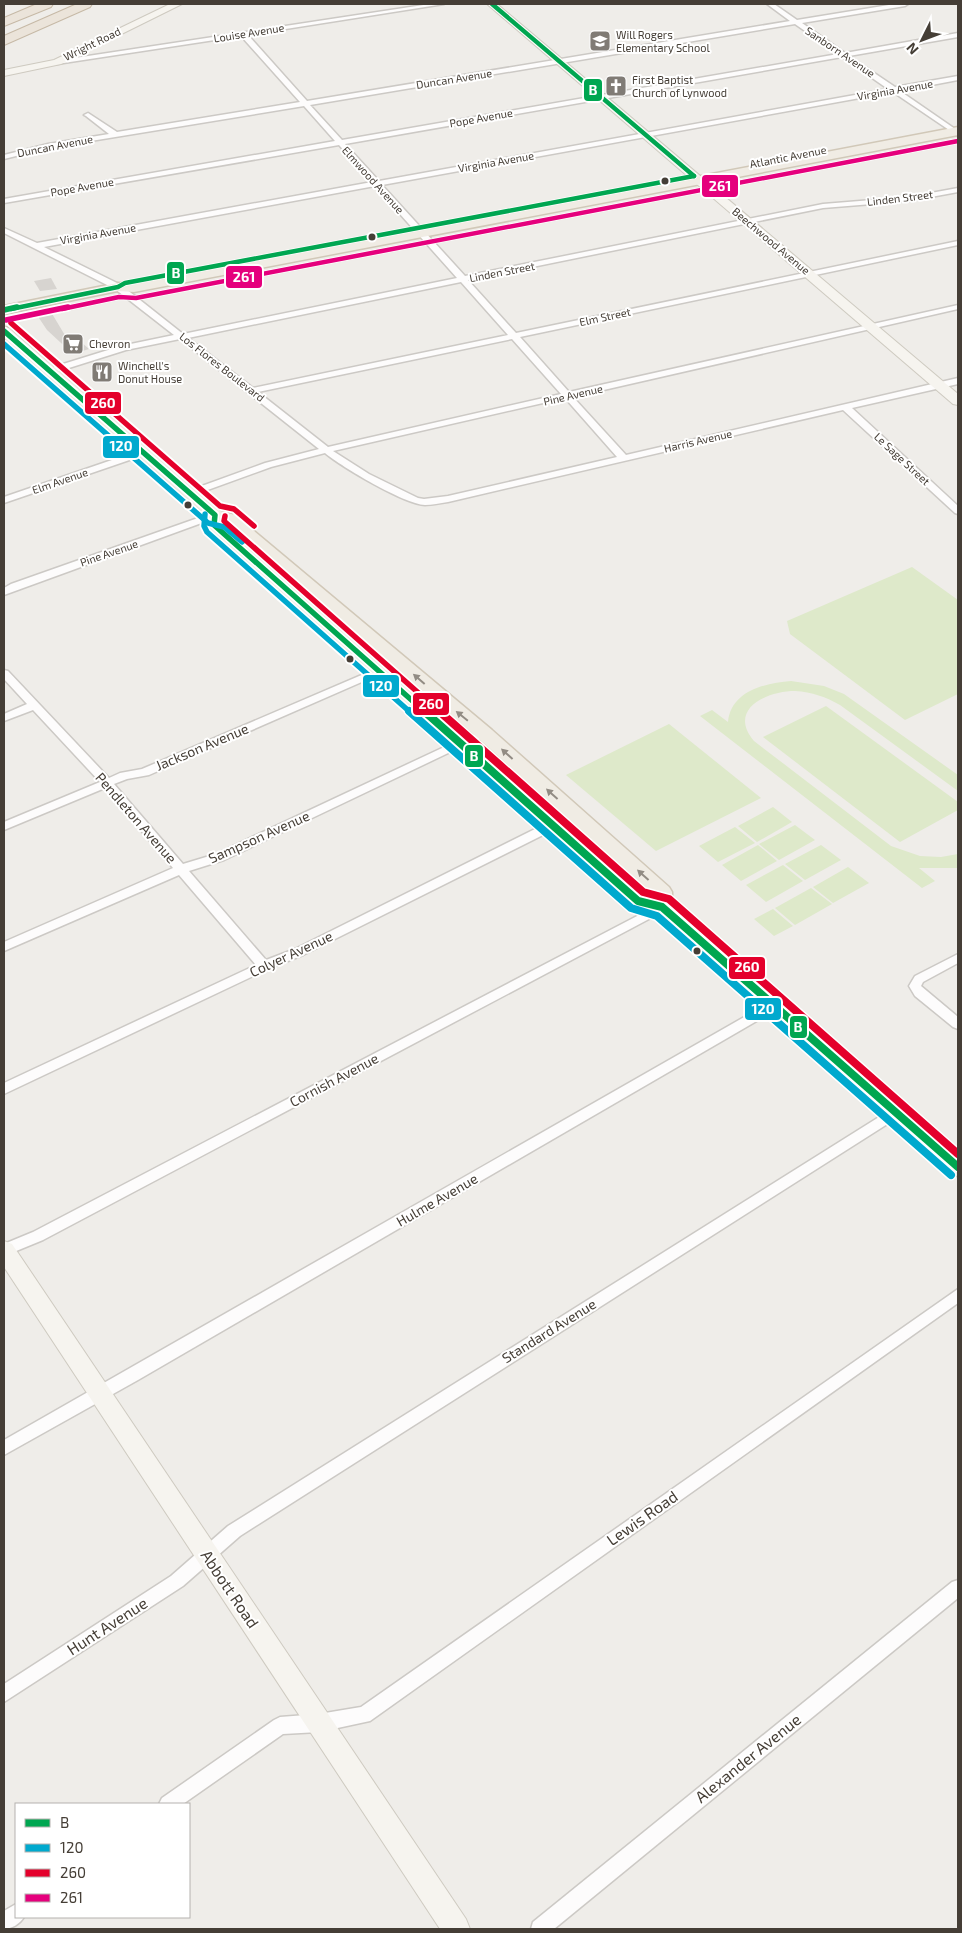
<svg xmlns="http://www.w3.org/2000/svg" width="962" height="1933" viewBox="0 0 962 1933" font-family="'Exo 2',sans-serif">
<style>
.green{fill:#dee9ca}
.building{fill:#d7d4d0}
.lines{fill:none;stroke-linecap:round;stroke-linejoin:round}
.street-casing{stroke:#ccc9c5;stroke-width:3}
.secondary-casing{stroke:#cecac0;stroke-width:2}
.primary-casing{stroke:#d1c8b8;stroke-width:3}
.highway-casing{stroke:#c6b9a6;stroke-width:2}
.street{fill:#fdfcfc;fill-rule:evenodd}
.secondary{fill:#f6f4ef;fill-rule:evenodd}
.primary{fill:#f0ece4;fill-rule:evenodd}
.highway{fill:#ebe4da;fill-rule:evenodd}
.bus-1-far2-casing{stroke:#fff;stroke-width:6}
.bus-1-far1-casing{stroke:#fff;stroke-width:9}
.bus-1-casing{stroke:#fff;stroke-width:11}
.bus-2-far1-casing{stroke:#fff;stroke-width:9}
.bus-2-casing{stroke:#fff;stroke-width:11}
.bus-3-far1-casing{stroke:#fff;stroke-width:9}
.bus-3-casing{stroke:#fff;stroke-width:11}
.bus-4-far1-casing{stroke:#fff;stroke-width:6}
.bus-4-casing{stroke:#fff;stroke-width:9}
.bus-1-far2{stroke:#00a651;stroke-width:4.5}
.bus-1-far1{stroke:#00a651;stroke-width:5.5}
.bus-1{stroke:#00a651;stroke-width:8}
.bus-2-far1{stroke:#00a9ce;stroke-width:5.5}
.bus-2{stroke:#00a9ce;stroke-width:8}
.bus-3-far1{stroke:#e4002b;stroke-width:5.5}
.bus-3{stroke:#e4002b;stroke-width:8}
.bus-4-far1{stroke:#e5007d;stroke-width:4.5}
.bus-4{stroke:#e5007d;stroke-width:5.5}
.oneway{fill:#928c84}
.bus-dot{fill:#453e36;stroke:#fff;stroke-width:2}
.labels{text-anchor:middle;stroke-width:4;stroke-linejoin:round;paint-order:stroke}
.far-street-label{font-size:11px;fill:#453e36;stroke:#fff}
.far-poi-label{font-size:11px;fill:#453e36;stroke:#fff;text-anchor:start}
.street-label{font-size:14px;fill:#453e36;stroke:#fff}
.near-street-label{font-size:16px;fill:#453e36;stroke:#fff}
.line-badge{stroke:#fff;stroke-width:2}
.badge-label{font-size:14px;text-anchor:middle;font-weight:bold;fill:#fff}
</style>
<rect width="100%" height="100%" fill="#efede9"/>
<g class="green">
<polygon points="912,567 958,600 958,694 905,720 790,634 787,621"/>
<path d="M791,681L824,686L844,694L958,775V791L840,705C826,697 812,692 795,691C767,691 727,709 754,741L891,846L920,856L941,857L958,854V868H919L935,881L922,888L700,716L712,710L728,722C731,691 765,683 791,681Z"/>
<polygon points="826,706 958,802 958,810 900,842 763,737"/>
<polygon points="669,724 761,798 656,851 566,775"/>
<polygon points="773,807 792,822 757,842 738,826"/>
<polygon points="795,825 815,840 779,860 759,844"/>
<polygon points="735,827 755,843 718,862 699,846"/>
<polygon points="758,845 777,861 741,881 722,865"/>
<polygon points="821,845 841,860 805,880 785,864"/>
<polygon points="783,865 803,881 766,902 746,885"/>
<polygon points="848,867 869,883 833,903 813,887"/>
<polygon points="811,888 832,904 795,925 775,908"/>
<polygon points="773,909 793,926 774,936 754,919"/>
</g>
<g class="building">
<polygon points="51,278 57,289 40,291 34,281"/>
<polygon points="51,312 66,337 73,335 89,349 73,354 47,330 37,315"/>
</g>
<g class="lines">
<g class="street-casing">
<g id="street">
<path d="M430,4H444L248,35L307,101L790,21L767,4H774L797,20L895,4H908L905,6L802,23L845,53L958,33V37L849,56L895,87L958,76V80L900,91L958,131V136L893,92L382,185L465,276L823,204L909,197L958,188V192L909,201L823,208L468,280L516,333L958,241V245L520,337L569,392L958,305V309L573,397L626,455L958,378V384L852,408L958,506V514L955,513L843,410L448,502C440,503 432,505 425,505C404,504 342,467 325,453L271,467L191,496L186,493L188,491L265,463L319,449L180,339L126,350L53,373H47V369L121,346L174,335L115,289L4,233V228L37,243L372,182L339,145L4,203V199L335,141L304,106L48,148L4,159V155L48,144L109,134L86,116L84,115L88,113L117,132L300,102L241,36L57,64L54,62L55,61ZM795,24L838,54L342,140L310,105ZM842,57L888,89L379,181L345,144ZM375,186L457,278L183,334L121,285L44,247ZM461,282L508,335L253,388L188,338ZM512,339L561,394L328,447L258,392ZM565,398L617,457L448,496L424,499L418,498L369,474L333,451Z"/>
<polygon points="144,449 147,450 147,454 4,503 4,497"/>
<polygon points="215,512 220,515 218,517 4,595 4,588 11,584"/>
<polygon points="399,659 404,662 403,664 149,775 127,779 114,784 183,864 216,854 457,741 481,732 489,732 491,734 489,736 465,745 224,860 189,871 266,960 295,949 571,811 579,811 581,814 579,817 303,955 268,969 4,1094 4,1083 256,965 179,875 4,951 4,942 173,868 105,788 4,830 4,822 100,782 33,710 4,721 4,714 27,704 4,679 4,670 8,671 109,778 120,773 142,769"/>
<polygon points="662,903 666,904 668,907 666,910 43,1240 4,1256 4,1244 33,1232"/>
<polygon points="958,954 958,963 923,982 921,986 958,1017 958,1029 953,1027 915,996 909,986 915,976"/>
<polygon points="774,1000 779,1002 780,1005 779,1008 138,1380 4,1455 4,1440"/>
<polygon points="895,1107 900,1108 902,1112 900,1116 240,1536 183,1586 4,1702 4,1684 171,1576 228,1526"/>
<polygon points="958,1289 958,1303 370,1721 319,1732 283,1734 183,1804 159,1804 162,1798 274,1720 280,1717 319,1714 361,1707"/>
<polygon points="958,1580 958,1598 554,1929 531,1929 533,1922 952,1582"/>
<path d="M16,1904V1917H24C20,1924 11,1929 4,1929V1911Z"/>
</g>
</g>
<g class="secondary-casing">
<g id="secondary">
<polygon points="170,4 182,4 61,64 4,76 4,70 54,60"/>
<polygon points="487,4 497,4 958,394 958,405 953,404"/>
<polygon points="4,1241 12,1244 466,1919 470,1929 440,1929 4,1267"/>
</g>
</g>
<g class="primary-casing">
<g id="primary">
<polygon points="958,127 958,135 134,292 118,291 4,314 4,306 118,283 134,284"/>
<path d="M4,327L9,328L220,511L235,515L492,730L669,887L672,892V905L958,1153V1176L950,1174L655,912L631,906L208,528L206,525L207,516L4,338ZM224,522L478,738L652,894V897L645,896L222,524Z"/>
</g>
</g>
<g class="highway-casing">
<g id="highway">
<polygon points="37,4 53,4 51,7 4,26 4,18"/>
<polygon points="77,4 92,4 90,7 4,45 4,36"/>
</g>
</g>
<use href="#street" class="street"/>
<use href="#secondary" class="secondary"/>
<use href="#primary" class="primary"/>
<use href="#highway" class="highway"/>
<g class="bus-1-far2-casing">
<g id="bus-1-far2">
<polyline points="492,4 694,176"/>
<polyline points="11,309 118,287 125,283 694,176"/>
</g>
</g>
<g class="bus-1-far1-casing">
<g id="bus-1-far1">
<polyline points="4,310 17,307"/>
<polyline points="4,331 215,515 214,525 425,712"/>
</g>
</g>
<g class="bus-1-casing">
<polyline id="bus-1" points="424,711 638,901 662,907 958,1167"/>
</g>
<g class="bus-2-far1-casing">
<g id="bus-2-far1">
<polyline points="4,344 208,523 224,527 242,542"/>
<polyline points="205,514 204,526 207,532 410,712"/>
</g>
</g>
<g class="bus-2-casing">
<polyline id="bus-2" points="409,711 631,908 657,916 951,1175"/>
</g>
<g class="bus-3-far1-casing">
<g id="bus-3-far1">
<polyline points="11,323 220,506 234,509 254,526"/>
<polyline points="225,516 224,521 440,712"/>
</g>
</g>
<g class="bus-3-casing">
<polyline id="bus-3" points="439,711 643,892 669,899 958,1154"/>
</g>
<g class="bus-4-far1-casing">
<polyline id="bus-4-far1" points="62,309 119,297 136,298 958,141"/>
</g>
<g class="bus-4-casing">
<polyline id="bus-4" points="6,320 68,307"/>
</g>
<use href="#bus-1-far2" class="bus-1-far2"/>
<use href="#bus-1-far1" class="bus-1-far1"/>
<use href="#bus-1" class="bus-1"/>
<use href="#bus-2-far1" class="bus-2-far1"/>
<use href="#bus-2" class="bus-2"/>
<use href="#bus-3-far1" class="bus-3-far1"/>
<use href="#bus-3" class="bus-3"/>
<use href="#bus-4-far1" class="bus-4-far1"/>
<use href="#bus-4" class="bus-4"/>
</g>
<defs><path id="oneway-solid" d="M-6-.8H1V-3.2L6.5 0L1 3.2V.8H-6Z" transform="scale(1.25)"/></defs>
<g class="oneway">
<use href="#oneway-solid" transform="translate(419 679) rotate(-139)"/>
<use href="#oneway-solid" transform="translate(462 716) rotate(-141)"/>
<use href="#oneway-solid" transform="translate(507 754) rotate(-138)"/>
<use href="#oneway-solid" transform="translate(552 794) rotate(-138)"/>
<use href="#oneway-solid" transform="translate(643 875) rotate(-138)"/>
</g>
<defs>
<g id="school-square" transform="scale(1.125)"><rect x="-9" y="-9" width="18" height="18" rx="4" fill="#807b75" stroke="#fff"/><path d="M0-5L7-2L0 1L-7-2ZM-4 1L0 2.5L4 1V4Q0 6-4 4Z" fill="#fff"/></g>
<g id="church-square" transform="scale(1.125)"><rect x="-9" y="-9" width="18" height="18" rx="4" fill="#807b75" stroke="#fff"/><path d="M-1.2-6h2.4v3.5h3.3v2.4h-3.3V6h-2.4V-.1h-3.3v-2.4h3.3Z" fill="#fff"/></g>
<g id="supermarket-square" transform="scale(1.125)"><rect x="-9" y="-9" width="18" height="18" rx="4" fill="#807b75" stroke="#fff"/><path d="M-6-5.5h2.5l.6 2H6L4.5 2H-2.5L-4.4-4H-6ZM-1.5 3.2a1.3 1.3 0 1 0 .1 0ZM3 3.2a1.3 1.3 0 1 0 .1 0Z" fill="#fff"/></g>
<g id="restaurant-square" transform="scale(1.125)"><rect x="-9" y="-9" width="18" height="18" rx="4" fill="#807b75" stroke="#fff"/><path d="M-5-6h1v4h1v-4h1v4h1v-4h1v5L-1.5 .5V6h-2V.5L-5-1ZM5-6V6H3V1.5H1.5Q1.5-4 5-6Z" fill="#fff"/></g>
</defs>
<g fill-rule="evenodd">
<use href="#school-square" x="600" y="41"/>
<use href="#church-square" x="616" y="86"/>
<use href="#supermarket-square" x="73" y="344"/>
<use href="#restaurant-square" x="102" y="372"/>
</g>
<g class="bus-dot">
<circle cx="665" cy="181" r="4.5"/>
<circle cx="372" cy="237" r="4.5"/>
<circle cx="188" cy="505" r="4.5"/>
<circle cx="350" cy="659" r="4.5"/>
<circle cx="697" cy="951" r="4.5"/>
</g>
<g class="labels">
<g class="far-street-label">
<text transform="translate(249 33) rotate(-9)" y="4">Louise Avenue</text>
<text transform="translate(92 44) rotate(-26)" y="4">Wright Road</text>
<text transform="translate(840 52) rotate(34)" y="4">Sanborn Avenue</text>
<text transform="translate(454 79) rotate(-9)" y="4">Duncan Avenue</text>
<text transform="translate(895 90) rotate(-10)" y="4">Virginia Avenue</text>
<text transform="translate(481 118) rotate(-10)" y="4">Pope Avenue</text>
<text transform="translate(55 146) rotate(-11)" y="4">Duncan Avenue</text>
<text transform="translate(788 157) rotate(-11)" y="4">Atlantic Avenue</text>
<text transform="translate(496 162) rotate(-10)" y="4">Virginia Avenue</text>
<text transform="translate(373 180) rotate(48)" y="4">Elmwood Avenue</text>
<text transform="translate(82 187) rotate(-10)" y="4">Pope Avenue</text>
<text transform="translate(900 198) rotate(-7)" y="4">Linden Street</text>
<text transform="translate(98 234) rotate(-10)" y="4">Virginia Avenue</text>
<text transform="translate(771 241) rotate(40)" y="4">Beechwood Avenue</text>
<text transform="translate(502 272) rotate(-11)" y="4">Linden Street</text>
<text transform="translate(605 317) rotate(-12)" y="4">Elm Street</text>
<text transform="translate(222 367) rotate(38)" y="4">Los Flores Boulevard</text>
<text transform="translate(573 395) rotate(-13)" y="4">Pine Avenue</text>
<text transform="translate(698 441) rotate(-13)" y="4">Harris Avenue</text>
<text transform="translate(902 459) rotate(43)" y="4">Le Sage Street</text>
<text transform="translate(60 481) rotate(-19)" y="4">Elm Avenue</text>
<text transform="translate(109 553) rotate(-19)" y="4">Pine Avenue</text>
</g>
<g class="far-poi-label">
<text x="616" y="39">Will Rogers<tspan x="616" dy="13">Elementary School</tspan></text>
<text x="632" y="84">First Baptist<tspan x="632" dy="13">Church of Lynwood</tspan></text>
<text x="89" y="348">Chevron</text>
<text x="118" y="370">Winchell's<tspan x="118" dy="13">Donut House</tspan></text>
</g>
<g class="street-label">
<text transform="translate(202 747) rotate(-23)" y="5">Jackson Avenue</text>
<text transform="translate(136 818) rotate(49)" y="5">Pendleton Avenue</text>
<text transform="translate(259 837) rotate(-24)" y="5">Sampson Avenue</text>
<text transform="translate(291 954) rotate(-25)" y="5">Colyer Avenue</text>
<text transform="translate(334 1080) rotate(-28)" y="5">Cornish Avenue</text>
<text transform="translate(437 1200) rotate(-30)" y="5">Hulme Avenue</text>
<text transform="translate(549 1331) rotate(-32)" y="5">Standard Avenue</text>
</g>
<g class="near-street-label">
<text transform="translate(642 1518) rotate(-35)" y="6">Lewis Road</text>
<text transform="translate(230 1589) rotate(56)" y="6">Abbott Road</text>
<text transform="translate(107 1626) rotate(-33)" y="6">Hunt Avenue</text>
<text transform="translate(748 1758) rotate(-39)" y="6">Alexander Avenue</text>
</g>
</g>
<g class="line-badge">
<rect x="583" y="78" width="20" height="24" rx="5" fill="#00a651"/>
<rect x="701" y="174" width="38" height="24" rx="5" fill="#e5007d"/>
<rect x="166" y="261" width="19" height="24" rx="5" fill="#00a651"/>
<rect x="225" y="265" width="38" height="24" rx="5" fill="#e5007d"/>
<rect x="84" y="391" width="38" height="24" rx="5" fill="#e4002b"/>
<rect x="102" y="435" width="38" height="24" rx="5" fill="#00a9ce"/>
<rect x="362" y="674" width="38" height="24" rx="5" fill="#00a9ce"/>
<rect x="412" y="692" width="38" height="24" rx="5" fill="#e4002b"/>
<rect x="464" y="744" width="20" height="24" rx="5" fill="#00a651"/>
<rect x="728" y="956" width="38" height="24" rx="5" fill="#e4002b"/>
<rect x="744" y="997" width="38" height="24" rx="5" fill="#00a9ce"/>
<rect x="789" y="1015" width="19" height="24" rx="5" fill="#00a651"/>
</g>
<g class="badge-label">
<text x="593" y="95">B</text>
<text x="720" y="191">261</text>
<text x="176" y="278">B</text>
<text x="244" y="282">261</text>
<text x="103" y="408">260</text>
<text x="121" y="451">120</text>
<text x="381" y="691">120</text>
<text x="431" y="709">260</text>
<text x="474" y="761">B</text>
<text x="747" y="972">260</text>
<text x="763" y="1014">120</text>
<text x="798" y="1032">B</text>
</g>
<rect width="962" height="1933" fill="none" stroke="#453e36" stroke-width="10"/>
<rect x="15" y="1803" width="175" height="115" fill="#ffffff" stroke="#b5b2af"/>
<rect x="25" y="1819" width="25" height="8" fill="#00a651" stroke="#b5b2af"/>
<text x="60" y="1828" font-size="15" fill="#453e36">B</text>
<rect x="25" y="1844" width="25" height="8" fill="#00a9ce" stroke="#b5b2af"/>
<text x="60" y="1853" font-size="15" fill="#453e36">120</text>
<rect x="25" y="1869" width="25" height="8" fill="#e4002b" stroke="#b5b2af"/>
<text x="60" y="1878" font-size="15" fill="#453e36">260</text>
<rect x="25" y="1894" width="25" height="8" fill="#e5007d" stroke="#b5b2af"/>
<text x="60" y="1903" font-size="15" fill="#453e36">261</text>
<g transform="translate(922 40) rotate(228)" stroke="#ffffff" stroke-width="4" paint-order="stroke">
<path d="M0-4L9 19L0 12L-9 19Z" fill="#453e36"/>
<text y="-8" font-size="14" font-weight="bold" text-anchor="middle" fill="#453e36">N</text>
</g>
</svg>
